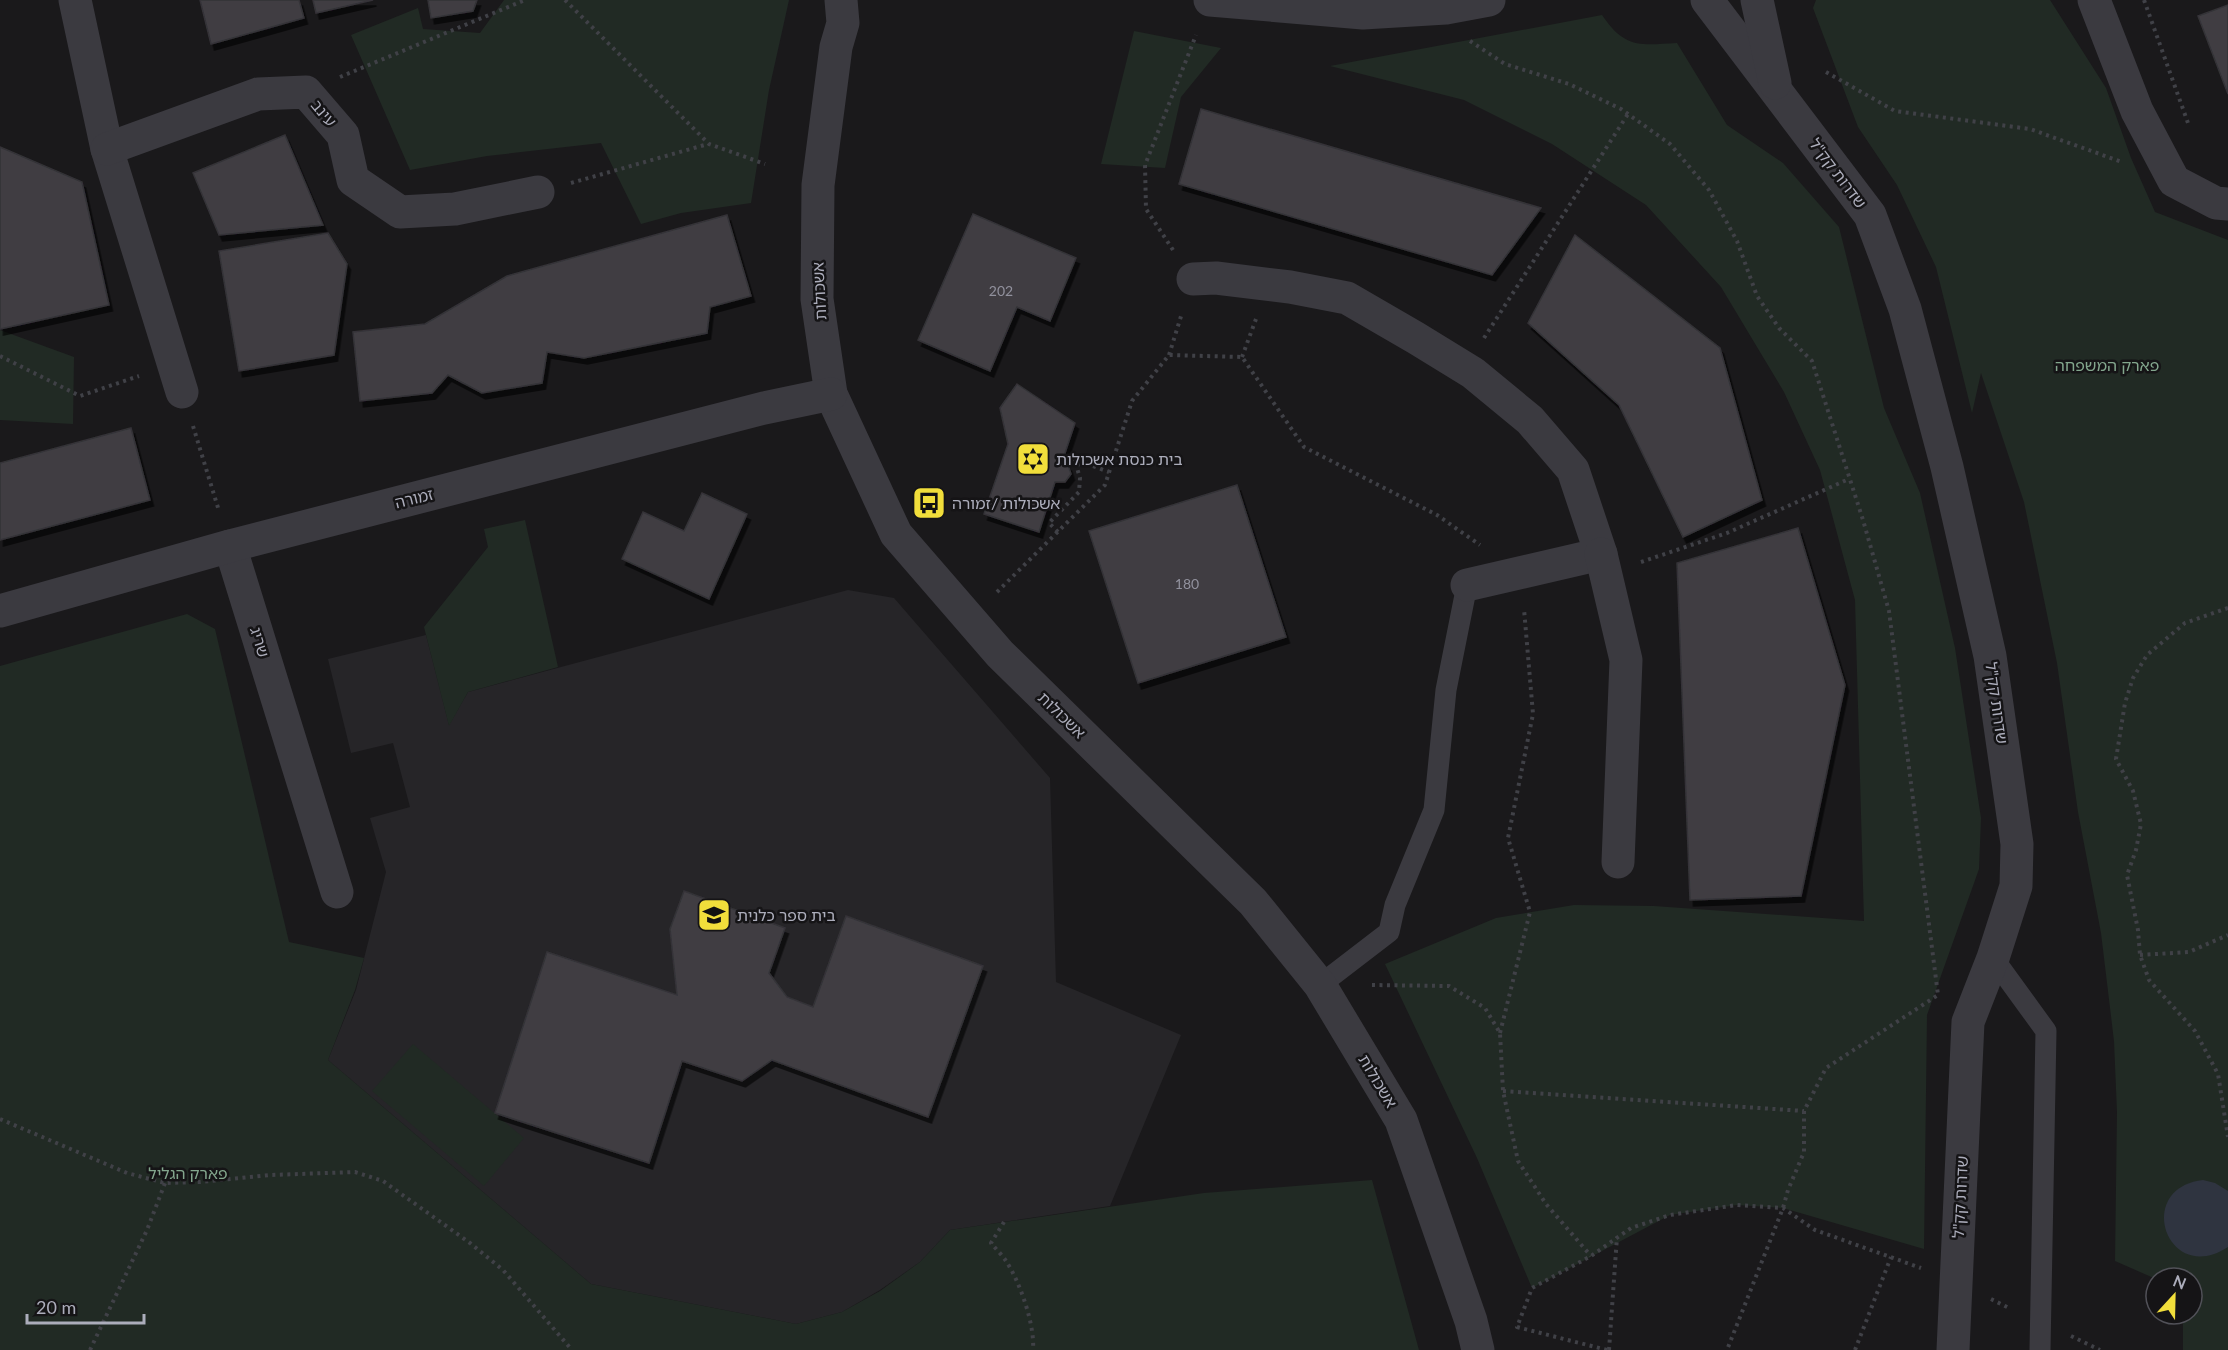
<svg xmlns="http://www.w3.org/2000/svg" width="2228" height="1350" viewBox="0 0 2228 1350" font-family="Lato,'Noto Sans Hebrew',sans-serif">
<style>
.built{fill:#262528}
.green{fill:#212a24}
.water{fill:#2f3440}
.building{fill:#3f3e43;stroke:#343337;stroke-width:1.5;filter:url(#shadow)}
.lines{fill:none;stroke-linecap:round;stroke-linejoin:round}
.path{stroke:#404147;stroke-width:4;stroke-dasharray:3 4.5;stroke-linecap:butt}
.service{stroke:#3b3a40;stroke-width:21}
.minor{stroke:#3b3a40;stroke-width:33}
.tertiary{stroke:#3b3a40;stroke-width:33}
.labels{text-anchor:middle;stroke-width:5;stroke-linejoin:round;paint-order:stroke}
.number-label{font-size:14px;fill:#91919d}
.street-label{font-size:16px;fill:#acadbb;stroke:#151416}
.park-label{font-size:16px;fill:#83a68d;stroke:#151416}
.poi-label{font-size:16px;fill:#acadbb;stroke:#151416;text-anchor:start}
</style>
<defs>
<filter id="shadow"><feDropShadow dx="3.5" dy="6" stdDeviation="0" flood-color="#0009"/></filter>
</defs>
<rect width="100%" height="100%" fill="#1a191b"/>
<polygon class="built" points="848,590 894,598 1050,778 1056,982 1181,1035 1110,1206 950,1230 920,1262 880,1290 842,1312 796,1324 591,1284 328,1060 356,990 386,872 370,818 410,807 393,743 351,753 328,659 426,635 449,725 468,692"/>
<g class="green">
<polygon points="504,0 789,0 769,90 751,203 681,213 641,224 601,143 487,156 410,170 351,35 418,8 423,29 480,33"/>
<polygon points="1816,0 2050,0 2106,88 2131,158 2155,212 2228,240 2228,1350 2183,1350 2183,1314 2192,1314 2192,1278 2156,1279 2115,1261 2117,1112 2114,1041 2101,933 2078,812 2057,663 2024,502 1981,373 1972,413 1936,267 1897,185 1858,127 1813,8"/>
<path d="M1602,15C1625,49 1640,45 1677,43L1727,125L1783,163L1839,227L1884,408L1920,493L1955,648L1981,818L1979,869L1927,1015L1924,1249L1783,1208L1737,1205L1670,1215L1532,1288L1477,1158L1385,964L1496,918L1574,905L1654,906L1864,921L1855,600L1820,470L1784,392L1721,287L1646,205L1552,144L1464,100L1330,66Z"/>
<polygon points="1134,31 1221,48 1181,97 1165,168 1101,164"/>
<polygon points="0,330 74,357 73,424 0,420"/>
<polygon points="525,520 558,667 468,692 449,726 424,627 488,547 484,529"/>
<polygon points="187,614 215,629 289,942 364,958 355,990 328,1060 591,1284 796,1324 842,1312 880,1291 920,1262 950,1230 1204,1193 1372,1180 1419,1350 0,1350 0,666"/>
<polygon points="413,1044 524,1138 484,1186 372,1091"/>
</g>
<path class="water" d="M2203,1180L2215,1183L2228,1191V1247C2167,1287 2133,1188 2203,1180Z"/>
<g class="building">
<polygon points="200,0 299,0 304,18 211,44"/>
<polygon points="313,0 373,0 316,13"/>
<polygon points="428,0 477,0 473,11 431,18"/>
<polygon points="2228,5 2228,94 2198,16"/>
<polygon points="1201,109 1541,208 1492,275 1179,184"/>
<polygon points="285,135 323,225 219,235 193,173"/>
<polygon points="0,147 82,182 109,305 0,329"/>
<polygon points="973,214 1076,258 1050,321 1017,307 990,371 918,340"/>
<polygon points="727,215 751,296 710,307 707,333 584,358 547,352 542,383 482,393 448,375 432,393 360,401 353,332 425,324 507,276"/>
<polygon points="328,233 347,264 334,355 239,371 219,251"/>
<polygon points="1575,235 1720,348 1762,500 1683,537 1619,405 1528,323"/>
<polygon points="1017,384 1075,423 1062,462 1068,465 1071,474 1065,482 1055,482 1039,532 984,514 1008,444 1000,408"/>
<polygon points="131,428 150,500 0,540 0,463"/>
<polygon points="1237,485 1286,637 1138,683 1089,531"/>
<polygon points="702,493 747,514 709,599 622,559 643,512 684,531"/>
<polygon points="1798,528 1845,685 1801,896 1690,900 1677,563"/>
<polygon points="684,891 785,928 769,973 787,997 813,1007 846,916 983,966 928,1117 772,1060 742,1081 682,1061 649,1163 495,1113 547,952 677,995 670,929"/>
</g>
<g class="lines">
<g class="path">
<polyline points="565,0 709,144 765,164"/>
<polyline points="2144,0 2188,123"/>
<polyline points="1470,41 1505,64 1569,84 1621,109 1670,144 1709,190 1737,241 1757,296 1779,328 1812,361 1863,520 1889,611 1938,995 1826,1068 1804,1111 1804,1152 1788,1190 1783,1208 1727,1350"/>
<polyline points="1826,72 1895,111 2030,129 2122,162"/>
<polyline points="340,77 525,0"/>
<polyline points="571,183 708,144"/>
<polyline points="1173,250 1146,209 1145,165 1196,35"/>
<polyline points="1484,338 1628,114"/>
<polyline points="1169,355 1182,313"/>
<polyline points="0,356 80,396 139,376"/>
<polyline points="1242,357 1256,319"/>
<polyline points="193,426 219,511"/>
<polyline points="1079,461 1109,472"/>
<polyline points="1058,532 1049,523 1079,492 1080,478 1077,468 1079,461 1065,455"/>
<polyline points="1641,562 1727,533 1849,479"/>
<polyline points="997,592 1105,485 1132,401 1169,355 1242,357 1304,447 1437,515 1480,545"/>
<polyline points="2228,608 2185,623 2147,655 2133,678 2125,703 2116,759 2133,791 2141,824 2136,850 2127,875 2138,930 2140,955 2149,980 2195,1031 2218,1074 2228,1137"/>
<polyline points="2140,955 2189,952 2228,935"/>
<polyline points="1372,985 1449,986 1485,1008 1500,1033 1503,1091 1518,1161 1546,1204 1591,1256"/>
<polyline points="1500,1033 1530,912 1508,838 1533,714 1524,609"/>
<polyline points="1503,1091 1804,1111"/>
<polyline points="0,1119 127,1173 165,1183 200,1182 271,1175 355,1172 383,1181 470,1243 503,1270 572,1350"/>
<path d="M1004,1222L991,1243C996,1249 1002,1255 1006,1261C1020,1282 1035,1325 1033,1350"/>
<polyline points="1991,1299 2011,1309"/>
<polyline points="2071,1336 2100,1350"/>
<polyline points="90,1350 147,1230 165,1183"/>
<polyline points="1607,1350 1517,1327 1532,1288 1591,1256 1631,1228 1670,1215 1737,1205 1783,1208 1815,1230 1921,1268"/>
<polyline points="1609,1350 1617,1237"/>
<polyline points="1855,1350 1891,1257"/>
</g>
<g class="service">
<polyline points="1993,958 2046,1031 2040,1350"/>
<polyline points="1320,985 1389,932 1395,905 1434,810 1446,690 1467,585"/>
</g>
<g class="minor">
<polyline points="75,0 107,149 182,392"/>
<polyline points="841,0 843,23 836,47 818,185 817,299 831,394 896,534 1000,654 1253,902 1320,985 1401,1120 1471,1321 1478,1350"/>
<polyline points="2094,0 2137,111 2174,181 2216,203 2228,204"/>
<polyline points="107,149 258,94 306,92 343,135 353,180 400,212 455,209 538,192"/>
<polyline points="1193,279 1216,278 1290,287 1347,298 1416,338 1473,373 1530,420 1573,470 1601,554 1467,585"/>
<polyline points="230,546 337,892"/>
<polyline points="1601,554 1626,660 1618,862"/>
<polyline points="0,611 230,546 764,408 831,394"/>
</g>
<g class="tertiary">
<polyline points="1210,0 1363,13 1446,8 1489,0"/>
<polyline points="1707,0 1870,215 1905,309 1947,467 1990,656 2017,844 2016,886 1993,958 1968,1022 1953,1350"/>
<polyline points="1757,0 1775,83"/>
</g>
</g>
<defs>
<g id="synagogue-square" transform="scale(1.725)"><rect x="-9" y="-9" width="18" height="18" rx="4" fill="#f1de3b" stroke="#151416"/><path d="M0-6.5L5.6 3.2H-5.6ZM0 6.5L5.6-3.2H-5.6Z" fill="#111"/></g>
<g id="bus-square" transform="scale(1.725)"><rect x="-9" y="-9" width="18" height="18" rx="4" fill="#f1de3b" stroke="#151416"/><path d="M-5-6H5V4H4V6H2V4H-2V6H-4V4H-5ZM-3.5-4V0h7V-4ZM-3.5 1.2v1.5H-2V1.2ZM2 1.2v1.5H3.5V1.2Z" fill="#111"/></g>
<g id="school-square" transform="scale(1.725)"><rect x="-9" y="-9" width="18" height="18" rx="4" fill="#f1de3b" stroke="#151416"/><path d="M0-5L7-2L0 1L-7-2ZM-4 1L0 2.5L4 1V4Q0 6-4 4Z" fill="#111"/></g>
</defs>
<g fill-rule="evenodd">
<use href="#synagogue-square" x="1033" y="459"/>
<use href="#bus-square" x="929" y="503"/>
<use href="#school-square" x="714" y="915"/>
</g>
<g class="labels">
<g class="number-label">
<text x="1001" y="296">202</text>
<text x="1187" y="589">180</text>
</g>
<g class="street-label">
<text transform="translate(324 113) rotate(50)" y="6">עינב</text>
<text transform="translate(1838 173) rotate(53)" y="6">שדרות קק"ל</text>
<text transform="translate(819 291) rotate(-93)" y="6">אשכולות</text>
<text transform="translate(414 498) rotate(-14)" y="6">זמורה</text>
<text transform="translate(260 642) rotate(73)" y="6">שריג</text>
<text transform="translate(1997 703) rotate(82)" y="6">שדרות קק"ל</text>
<text transform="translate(1062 715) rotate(44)" y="6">אשכולות</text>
<text transform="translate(1378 1081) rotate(59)" y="6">אשכולות</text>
<text transform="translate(1960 1197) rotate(-87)" y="6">שדרות קק"ל</text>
</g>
<g class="park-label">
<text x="2107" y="371">פארק המשפחה</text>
<text x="188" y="1179">פארק הגליל</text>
</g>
<g class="poi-label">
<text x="1056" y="465">בית כנסת אשכולות</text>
<text x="952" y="509">אשכולות /זמורה</text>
<text x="737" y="921">בית ספר כלנית</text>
</g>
</g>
<g transform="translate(2174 1296) rotate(22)"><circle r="28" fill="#151416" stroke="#515158" stroke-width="1.5"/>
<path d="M0-4.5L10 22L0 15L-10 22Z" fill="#f1de3b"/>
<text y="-9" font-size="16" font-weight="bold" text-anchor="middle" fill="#acadbb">N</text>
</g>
<path d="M27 1314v9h117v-9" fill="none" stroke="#acadbb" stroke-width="3"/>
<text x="36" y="1314" font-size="18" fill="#acadbb" stroke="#151416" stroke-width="4.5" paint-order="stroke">20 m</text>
</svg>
